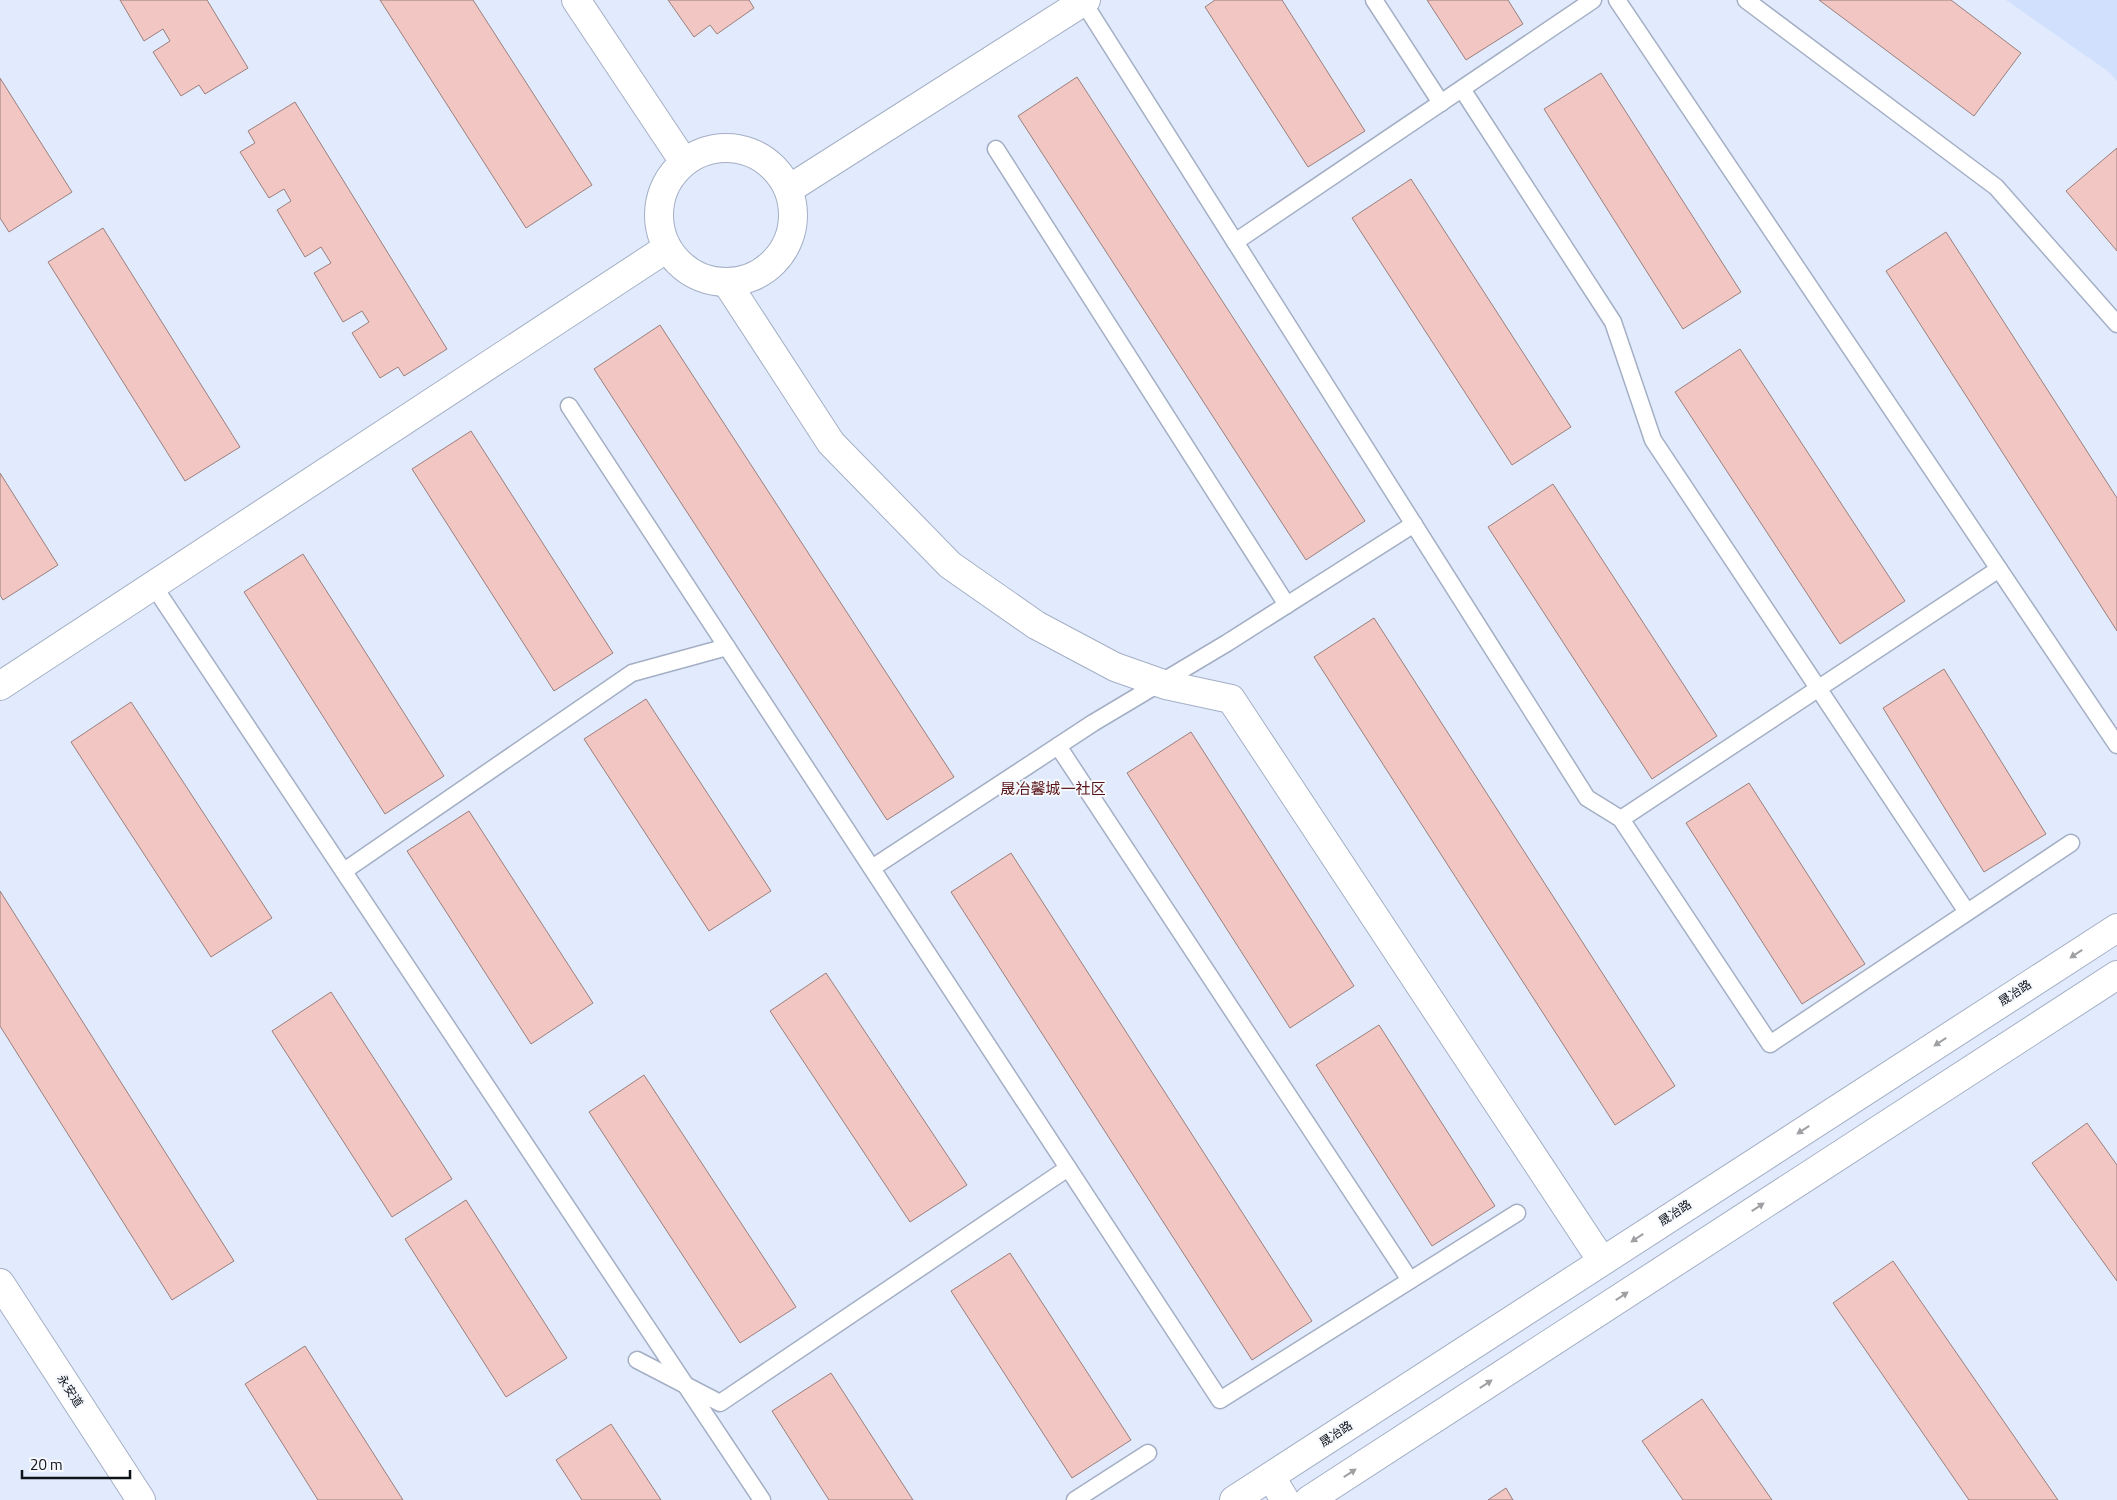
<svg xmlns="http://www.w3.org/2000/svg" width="2117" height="1500" viewBox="0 0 2117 1500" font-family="'Titillium Web','Noto Sans SC',sans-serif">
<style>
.built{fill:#d0e0fd}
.building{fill:#f1c6c3;stroke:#9a7f7d}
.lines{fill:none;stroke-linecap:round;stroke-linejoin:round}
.lane-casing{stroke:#a4afc5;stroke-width:19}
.street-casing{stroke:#a4afc5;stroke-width:30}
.secondary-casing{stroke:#a4afc5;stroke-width:30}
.lane{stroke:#fff;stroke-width:16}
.street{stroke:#fff;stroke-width:28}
.secondary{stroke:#fff;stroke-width:28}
.oneway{fill:#9fa0a3}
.labels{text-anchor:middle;stroke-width:4;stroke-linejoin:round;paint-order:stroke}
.street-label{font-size:12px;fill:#0e1219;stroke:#f5f8fc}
.quarter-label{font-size:15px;fill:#581316;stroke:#f5f8fc}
</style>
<rect width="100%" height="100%" fill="#e1ebfd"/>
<polygon class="built" points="2006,0 2117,0 2117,81 2109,72"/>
<g class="building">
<polygon points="120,0 207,0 248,68 205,94 199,85 181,96 153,52 170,41 163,29 144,41"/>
<polygon points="380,0 473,0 592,185 526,228"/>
<polygon points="668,0 749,0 754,8 717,34 710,25 694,37"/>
<polygon points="1215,0 1282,0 1365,131 1308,167 1205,7"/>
<polygon points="1427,0 1508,0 1523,24 1466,60"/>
<polygon points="1819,0 1951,0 2021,53 1974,116"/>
<polygon points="1601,73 1741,292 1683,329 1544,109"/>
<polygon points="1077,77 1365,521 1306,560 1018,116"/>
<polygon points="0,78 72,192 9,232 0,218"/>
<polygon points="295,102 447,349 404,376 398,367 380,378 352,333 369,322 362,311 343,322 314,273 331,263 321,247 305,257 277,210 291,201 284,189 269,198 240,152 255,143 248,131"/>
<polygon points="2117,148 2117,251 2066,191"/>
<polygon points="1411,179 1571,427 1512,465 1352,218"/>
<polygon points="103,228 240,447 185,481 48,262"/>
<polygon points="1946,232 2117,498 2117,631 1886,271"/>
<polygon points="660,325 954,777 887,820 594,369"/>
<polygon points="1740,349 1905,601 1840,644 1675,392"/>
<polygon points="471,431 613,653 554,691 412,469"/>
<polygon points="0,473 58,565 3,600 0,595"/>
<polygon points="1553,484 1717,736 1652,779 1488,527"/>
<polygon points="303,554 444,776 385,814 244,592"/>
<polygon points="1374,618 1675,1086 1615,1125 1314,657"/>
<polygon points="1944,669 2046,834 1984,872 1883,708"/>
<polygon points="646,699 771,891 709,931 584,739"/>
<polygon points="131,702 272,918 211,957 71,742"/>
<polygon points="1191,732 1354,986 1290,1028 1127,773"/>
<polygon points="1749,783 1865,964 1802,1004 1686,823"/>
<polygon points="469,811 593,1003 531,1044 407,851"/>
<polygon points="1011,853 1312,1321 1252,1360 951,892"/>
<polygon points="0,891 234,1261 172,1300 0,1026"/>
<polygon points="826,973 967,1185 910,1222 770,1011"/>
<polygon points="331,992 452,1179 392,1217 272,1031"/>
<polygon points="1379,1025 1495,1206 1432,1246 1316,1065"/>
<polygon points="644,1075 796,1307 740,1343 589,1112"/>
<polygon points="2087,1123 2117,1165 2117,1281 2032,1163"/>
<polygon points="466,1200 567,1358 506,1397 405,1239"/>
<polygon points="1010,1253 1131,1440 1072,1478 951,1291"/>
<polygon points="1893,1261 2058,1500 1969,1500 1833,1303"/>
<polygon points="305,1346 403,1500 318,1500 245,1384"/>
<polygon points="831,1373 913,1500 829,1500 772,1411"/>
<polygon points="1702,1399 1772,1500 1683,1500 1642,1441"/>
<polygon points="611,1424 661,1500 582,1500 556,1460"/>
<polygon points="1506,1488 1513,1500 1488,1500"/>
</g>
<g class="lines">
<g class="lane-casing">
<g id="lane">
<polyline points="1082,0 1587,798 1621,819 1770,1044 2071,843"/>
<polyline points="1374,0 1441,103"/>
<polyline points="1617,0 2117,745"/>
<polyline points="1746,0 1996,187 2117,324"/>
<polyline points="1462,89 1613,322 1653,440 1967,912"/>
<polyline points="996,149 1287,605"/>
<polyline points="1235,242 1593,0"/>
<polyline points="569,406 1220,1400 1517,1213"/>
<polyline points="153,585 762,1500"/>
<polyline points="1058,746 1410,1280"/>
<polyline points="1621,819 1999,569"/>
<polyline points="872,868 1093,723 1227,643 1414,524"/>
<polyline points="344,871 632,673 727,647"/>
<polyline points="637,1360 720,1403 1068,1168"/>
<polyline points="1075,1500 1148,1453"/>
</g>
</g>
<g class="street-casing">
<g id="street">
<polyline points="576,0 684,162"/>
<circle cx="726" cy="215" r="67"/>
<polyline points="789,189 1086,0"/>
<polyline points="727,283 831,443 950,565 1036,625 1115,667 1166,685 1231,699 1602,1261"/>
<polyline points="0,686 667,248"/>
<polyline points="1271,1477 1285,1500"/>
</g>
</g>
<g class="secondary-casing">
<g id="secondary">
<polyline points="0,1283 141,1500"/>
<polyline points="1234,1500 2117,928"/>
<polyline points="1309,1500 2117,975"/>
</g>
</g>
<use href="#lane" class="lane"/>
<use href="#street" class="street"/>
<use href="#secondary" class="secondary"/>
</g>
<defs><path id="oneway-solid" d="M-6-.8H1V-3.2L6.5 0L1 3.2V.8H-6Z" transform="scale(1.25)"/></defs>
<g class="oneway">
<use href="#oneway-solid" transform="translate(2076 954) rotate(147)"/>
<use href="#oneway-solid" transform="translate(1940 1042) rotate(147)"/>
<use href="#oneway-solid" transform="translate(1803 1130) rotate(147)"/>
<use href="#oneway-solid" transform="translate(1758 1207) rotate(-33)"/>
<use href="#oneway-solid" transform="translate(1637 1238) rotate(147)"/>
<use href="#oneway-solid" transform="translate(1622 1296) rotate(-33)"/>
<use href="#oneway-solid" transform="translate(1486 1384) rotate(-33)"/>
<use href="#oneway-solid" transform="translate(1350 1473) rotate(-33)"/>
</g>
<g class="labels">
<g class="street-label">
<text transform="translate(2015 993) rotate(-33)" y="4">晟冶路</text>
<text transform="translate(1675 1213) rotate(-33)" y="4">晟冶路</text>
<text transform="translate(70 1391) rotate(57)" y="4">永安道</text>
<text transform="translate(1336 1434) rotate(-33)" y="4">晟冶路</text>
</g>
<g class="quarter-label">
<text x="1053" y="794">晟冶馨城一社区</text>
</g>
</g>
<path d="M22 1470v8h108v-8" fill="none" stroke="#0e1219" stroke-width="2.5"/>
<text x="30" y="1470" font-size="15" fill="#0e1219" stroke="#f5f8fc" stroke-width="4" paint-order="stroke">20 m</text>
</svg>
